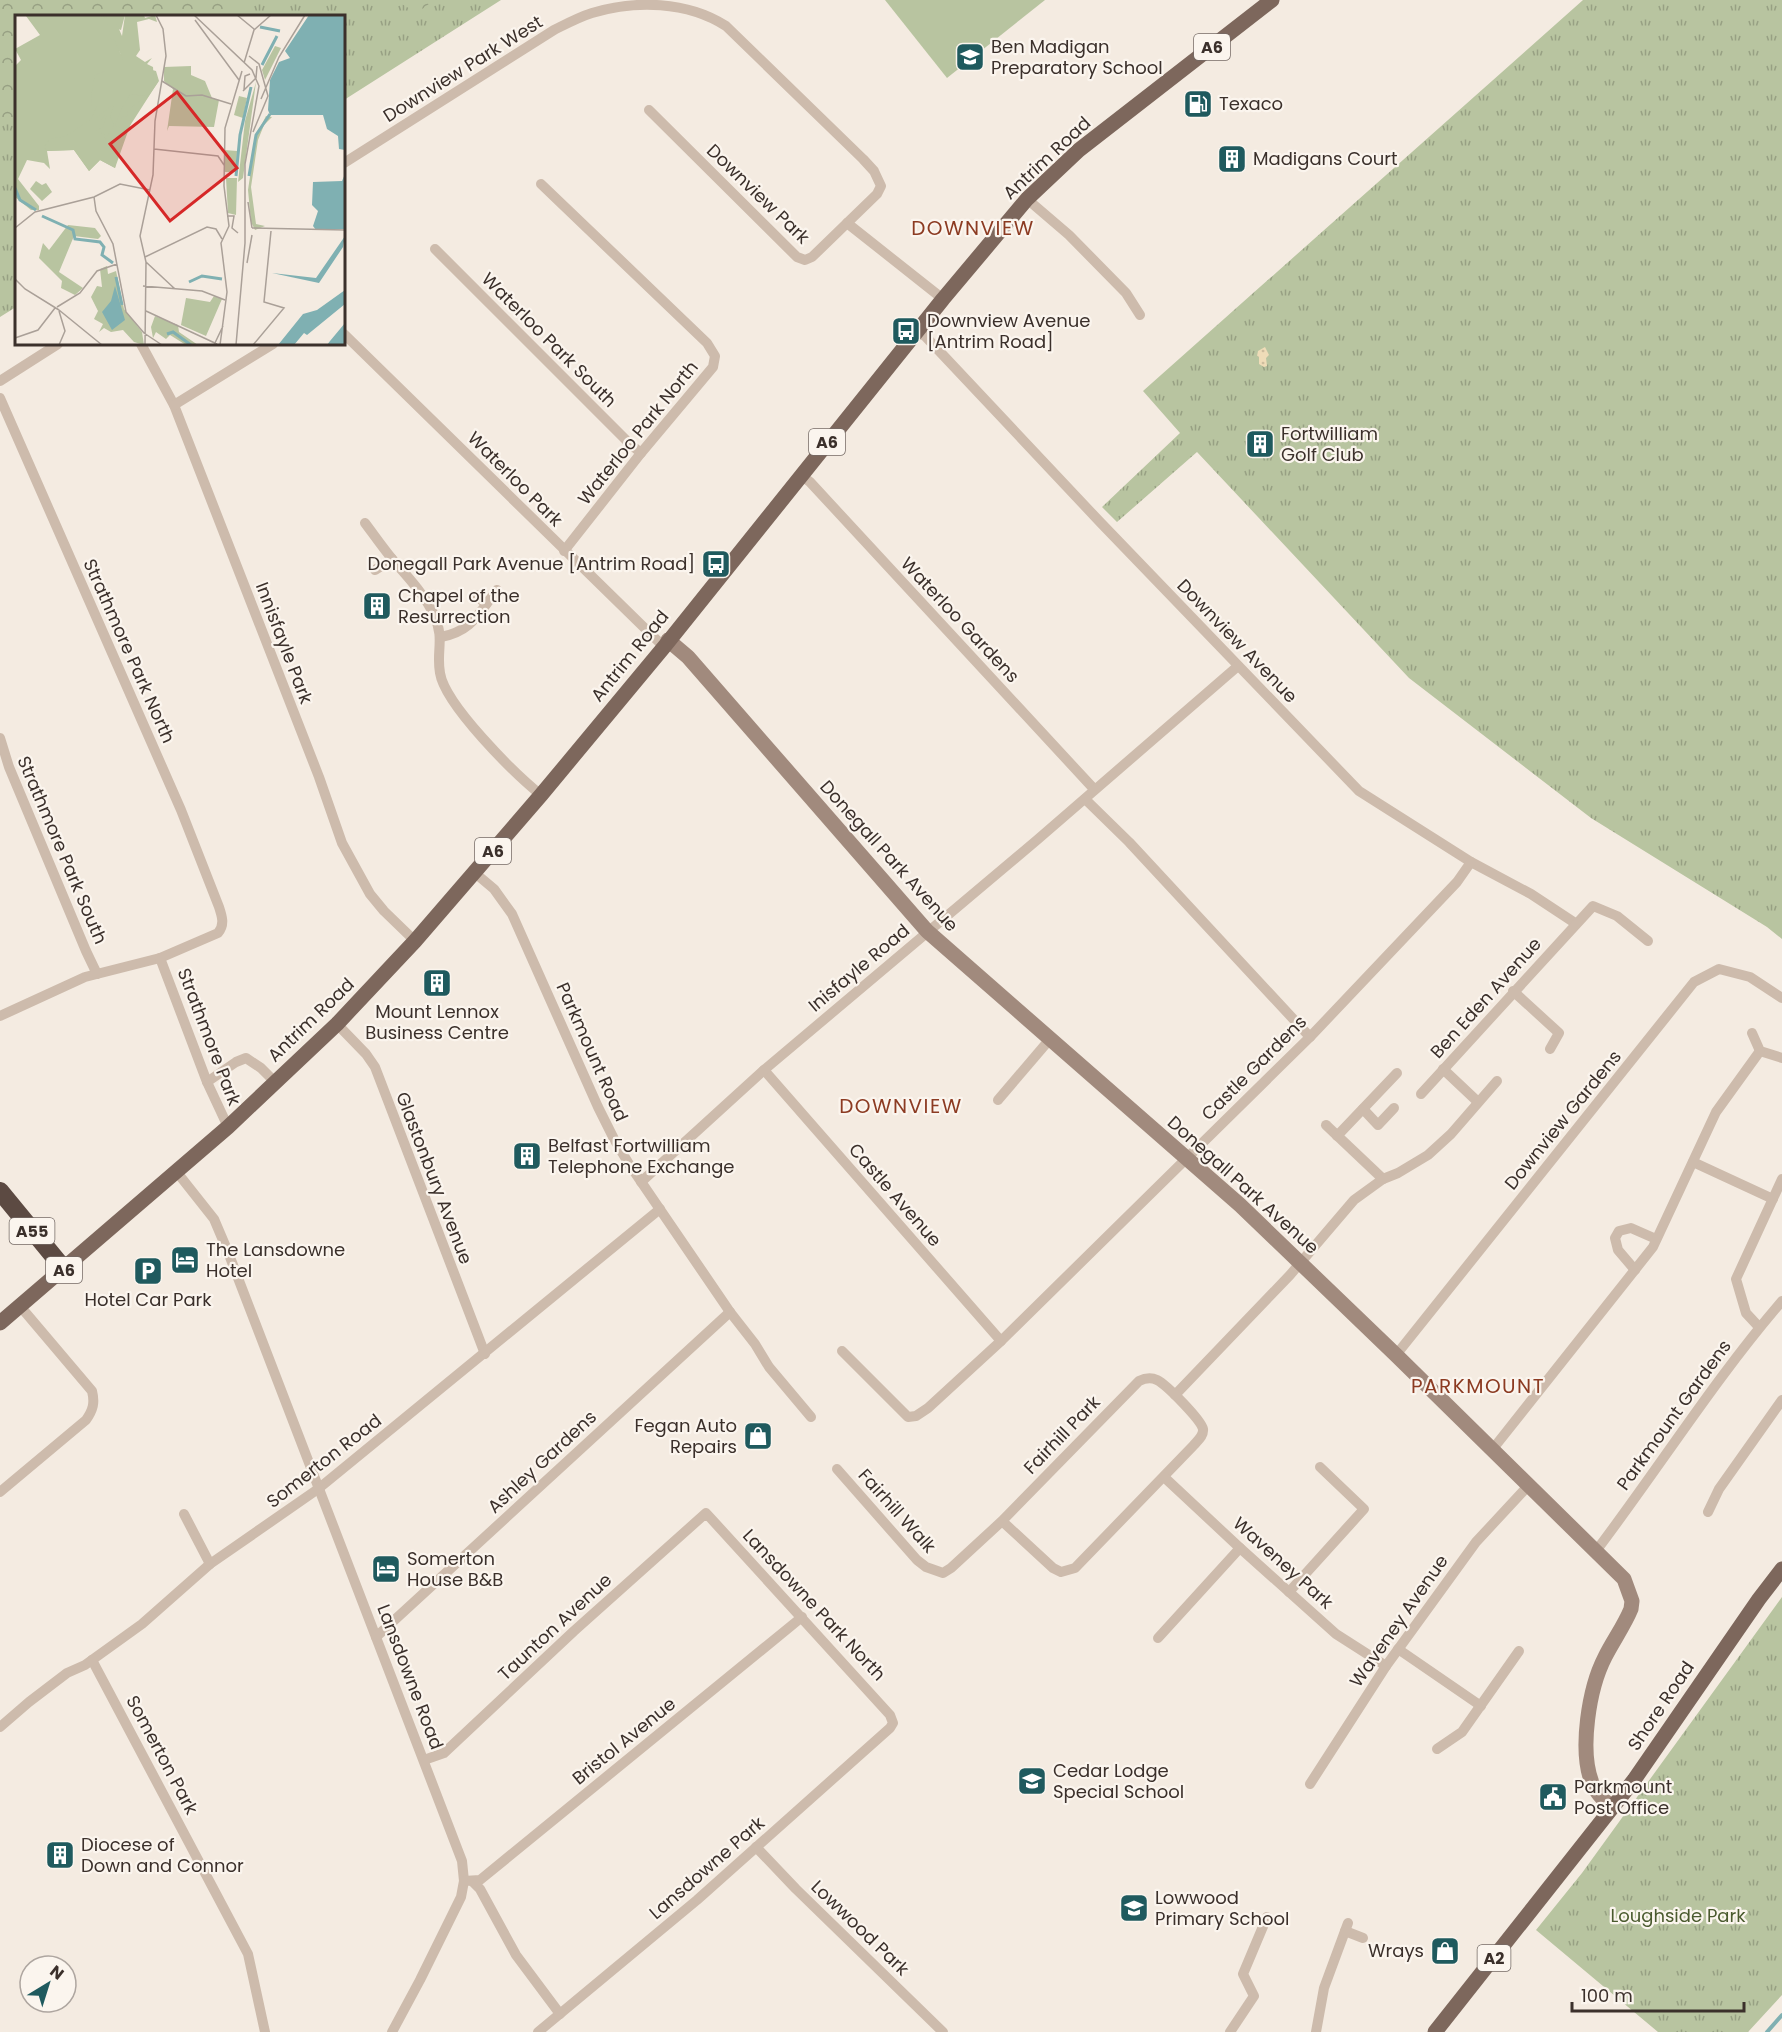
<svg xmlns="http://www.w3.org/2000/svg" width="1782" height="2032" viewBox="0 0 1782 2032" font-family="Poppins,sans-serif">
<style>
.grass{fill:url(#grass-tufts)}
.forest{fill:url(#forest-crowns)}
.sand{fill:url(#sand-dots)}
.pitch{fill:#b8c4a0}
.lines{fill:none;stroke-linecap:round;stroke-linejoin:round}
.stream{stroke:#7fb0b2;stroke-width:4}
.street{stroke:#cdbbac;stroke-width:10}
.secondary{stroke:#a18a7d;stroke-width:15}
.primary{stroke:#7d675c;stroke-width:15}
.highway{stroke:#5c4a42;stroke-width:18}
.labels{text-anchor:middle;stroke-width:4.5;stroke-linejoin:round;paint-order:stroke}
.shield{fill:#fbf5ee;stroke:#756b66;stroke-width:1.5}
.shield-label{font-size:16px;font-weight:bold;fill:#3b302b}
.poi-label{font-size:18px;fill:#3b302b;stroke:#fbf5ee;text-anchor:start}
.street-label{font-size:18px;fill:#3b302b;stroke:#fbf5ee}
.park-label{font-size:18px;fill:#4a5a2e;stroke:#fbf5ee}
.neighbourhood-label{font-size:20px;letter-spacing:1.5px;fill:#8c3b22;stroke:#fbf5ee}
.inset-river{fill:none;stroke:#7fb0b2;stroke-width:3}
.inset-road{fill:none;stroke:#aaa098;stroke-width:1.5}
.view{fill:#d62828;fill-opacity:0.15;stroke:#d62828;stroke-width:3}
.inset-edge{fill:none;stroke:#3b302b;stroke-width:3}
</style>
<defs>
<pattern id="grass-tufts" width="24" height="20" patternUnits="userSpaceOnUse" patternTransform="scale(1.5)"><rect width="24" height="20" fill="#b8c4a0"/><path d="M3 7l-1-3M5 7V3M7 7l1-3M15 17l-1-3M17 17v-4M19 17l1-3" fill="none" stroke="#97a083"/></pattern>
<pattern id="forest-crowns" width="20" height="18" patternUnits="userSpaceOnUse" patternTransform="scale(1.5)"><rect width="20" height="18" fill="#b8c4a0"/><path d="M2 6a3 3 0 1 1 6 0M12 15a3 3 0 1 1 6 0" fill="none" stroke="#97a083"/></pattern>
<pattern id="sand-dots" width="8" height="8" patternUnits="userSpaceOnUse" patternTransform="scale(1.5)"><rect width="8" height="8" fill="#efdcb8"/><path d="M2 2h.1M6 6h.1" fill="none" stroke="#cebd9e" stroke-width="1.8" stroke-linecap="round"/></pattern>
</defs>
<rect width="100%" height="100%" fill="#f4ebe1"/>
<g class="grass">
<polygon points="0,0 501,0 344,100 344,16 16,16 16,307 0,317"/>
<polygon points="1583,0 1782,0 1782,939 1767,927 1591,818 1409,678 1197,452 1117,522 1102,507 1180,433 1143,391"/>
<polygon points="1782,1597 1782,1995 1748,2032 1658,2032 1536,1930 1582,1873"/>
</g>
<g class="forest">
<polygon points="0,0 236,0 233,3 227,16 16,16 16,126 0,118"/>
<polygon points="395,0 434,0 417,13"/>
</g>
<polygon class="sand" points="1265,347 1269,355 1266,358 1267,366 1264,367 1259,364 1259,357 1257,356 1258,351"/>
<polygon class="pitch" points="885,0 1045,0 947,78"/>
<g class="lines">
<polyline class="stream" points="1767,2032 1782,2015"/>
<g class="street">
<path d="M344,163L554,30C566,24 579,17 592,13C635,0 687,1 726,26L863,159L874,171L881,186L877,194L812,257L805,260L797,257L649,110"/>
<polyline points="541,184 707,343 715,356 713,367 641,453 564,551"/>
<polyline points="1027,199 1069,235 1126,293 1140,315"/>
<polyline points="847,223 943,299"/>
<polyline points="435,249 630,444 641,453"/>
<polyline points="918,331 926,337 1100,522 1359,791 1471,862 1531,894 1575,923"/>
<polyline points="344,334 664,647"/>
<polyline points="141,344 174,405 319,777 342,843 370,894 384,911 415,941"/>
<polyline points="0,381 58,344"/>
<path d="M0,398L181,810L219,907C222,916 225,925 218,933L160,958L85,977L0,1016"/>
<polyline points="174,405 273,344"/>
<polyline points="801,475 810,482 1094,789"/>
<path d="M365,523C374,535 383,548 393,560C408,577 424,594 434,615C445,639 436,651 440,673C445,705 515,774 541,795"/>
<polyline points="375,570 392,559"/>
<polyline points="476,595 486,604"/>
<path d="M441,637C472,631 478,614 497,590"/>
<polyline points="0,738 9,767 86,951 97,974"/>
<polyline points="1085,799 1129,842 1310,1037"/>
<polyline points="475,873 494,889 512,914 598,1107 614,1139 629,1164 730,1312 755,1344 769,1367 811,1417"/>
<polyline points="160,958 207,1082 228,1127"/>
<polyline points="1513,991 1559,1033 1550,1049"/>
<polyline points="337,1024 366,1054 375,1067 485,1354"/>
<polyline points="1752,1033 1760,1051 1782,1058"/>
<polyline points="1443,1069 1478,1102"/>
<polyline points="764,1070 1001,1341"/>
<polyline points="207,1082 236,1062 246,1058 261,1068 275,1082"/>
<polyline points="1421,1094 1593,906 1617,916 1648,941"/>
<polyline points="998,1100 1050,1039"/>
<polyline points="1363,1109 1378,1125 1394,1108"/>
<polyline points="1326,1125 1383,1179"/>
<polyline points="1337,1136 1397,1073"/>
<polyline points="1693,1162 1773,1199"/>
<polyline points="176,1171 214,1219 228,1252 462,1861 464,1881 461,1897 420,1980 392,2032"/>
<polyline points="641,1182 764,1070 1037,840 1238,666"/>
<polyline points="1635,1270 1618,1250 1615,1238 1619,1231 1631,1228 1656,1239"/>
<polyline points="1759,1327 1746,1313 1736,1279 1782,1179"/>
<polyline points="842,1351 908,1417 916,1416 928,1408 1001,1341 1310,1037 1457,882 1471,862"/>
<polyline points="1396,1355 1694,982 1719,969 1750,977 1782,998"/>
<polyline points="1175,1395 1290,1275 1354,1200 1383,1179 1398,1173 1428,1155 1451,1134 1497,1081"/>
<polyline points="1492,1450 1653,1247 1716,1112 1760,1051"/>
<path d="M837,1469L917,1560L926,1567L943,1573L951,1568L1002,1521L1139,1381C1145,1378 1151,1377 1157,1380C1167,1385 1201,1420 1203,1429C1204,1436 1197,1441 1193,1446L1075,1568L1061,1572L1053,1568L1002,1521"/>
<polyline points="1164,1477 1240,1548 1336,1634 1386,1666"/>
<path d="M0,1492L86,1420C93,1410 95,1403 92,1391L20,1306"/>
<polyline points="1708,1512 1719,1489 1782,1400"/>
<polyline points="184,1514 210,1564"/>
<path d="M1596,1551C1659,1468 1714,1380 1782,1301"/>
<polyline points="1289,1592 1364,1509 1320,1467"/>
<polyline points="376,1637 730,1312"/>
<polyline points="1158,1638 1240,1548"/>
<polyline points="1398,1649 1481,1706"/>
<polyline points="92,1660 248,1954 265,2032"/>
<polyline points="0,1727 29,1702 67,1673 85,1665 142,1624 210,1564 318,1489 660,1209"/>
<polyline points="1437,1749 1462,1732 1519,1651"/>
<polyline points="424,1760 444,1753 574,1631 706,1513 890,1715 893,1723 890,1728 697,1900 538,2032"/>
<polyline points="1310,1784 1386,1666 1476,1542 1528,1486"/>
<polyline points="756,1847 796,1889 943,2032"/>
<polyline points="464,1881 480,1880 802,1617"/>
<polyline points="472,1881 480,1889 516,1955 560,2014"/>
<polyline points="1345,1931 1363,1938"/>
<polyline points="1230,2032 1254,1996 1243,1974 1267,1917"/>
<polyline points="1316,2032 1324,1988 1348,1923"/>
</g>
<path class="secondary" d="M668,640L688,657L927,931L1240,1205L1396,1355L1624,1579L1632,1601L1631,1609C1624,1626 1613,1641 1605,1657C1589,1688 1579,1750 1592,1783C1596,1793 1604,1800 1612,1808"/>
<g class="primary">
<polyline points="0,1323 228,1127 337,1024 415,941 541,795 664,647 943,299 1027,199 1079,150 1272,0"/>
<polyline points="1435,2032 1634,1780 1759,1599 1782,1569"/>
</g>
<polyline class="highway" points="0,1191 64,1269"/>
</g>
<defs>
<g id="school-square" transform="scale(1.5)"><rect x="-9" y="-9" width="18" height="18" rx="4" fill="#1f5a5e" stroke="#fbf5ee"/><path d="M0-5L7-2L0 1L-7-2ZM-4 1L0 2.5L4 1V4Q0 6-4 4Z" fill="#fff"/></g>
<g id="fuel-square" transform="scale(1.5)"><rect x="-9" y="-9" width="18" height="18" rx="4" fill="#1f5a5e" stroke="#fbf5ee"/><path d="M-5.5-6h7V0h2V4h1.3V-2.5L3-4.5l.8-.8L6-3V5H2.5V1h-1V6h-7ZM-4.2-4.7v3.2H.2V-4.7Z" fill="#fff"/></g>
<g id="building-square" transform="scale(1.5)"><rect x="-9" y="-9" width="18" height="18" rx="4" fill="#1f5a5e" stroke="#fbf5ee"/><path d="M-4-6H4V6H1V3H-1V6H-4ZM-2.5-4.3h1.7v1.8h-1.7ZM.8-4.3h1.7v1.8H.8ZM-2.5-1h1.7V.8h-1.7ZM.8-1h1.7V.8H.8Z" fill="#fff"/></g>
<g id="bus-square" transform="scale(1.5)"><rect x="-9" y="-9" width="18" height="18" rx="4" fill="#1f5a5e" stroke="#fbf5ee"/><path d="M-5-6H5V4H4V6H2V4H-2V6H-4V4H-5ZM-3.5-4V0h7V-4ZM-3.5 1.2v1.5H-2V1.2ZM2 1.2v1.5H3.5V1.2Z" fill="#fff"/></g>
<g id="hotel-square" transform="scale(1.5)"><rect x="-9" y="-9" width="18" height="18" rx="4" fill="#1f5a5e" stroke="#fbf5ee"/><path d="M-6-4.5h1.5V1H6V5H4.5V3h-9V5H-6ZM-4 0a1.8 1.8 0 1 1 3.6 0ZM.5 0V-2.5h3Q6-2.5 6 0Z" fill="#fff"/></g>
<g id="parking-square" transform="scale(1.5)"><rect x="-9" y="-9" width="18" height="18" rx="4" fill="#1f5a5e" stroke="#fbf5ee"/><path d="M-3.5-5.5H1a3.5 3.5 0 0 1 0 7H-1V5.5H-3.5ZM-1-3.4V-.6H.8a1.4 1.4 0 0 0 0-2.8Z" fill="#fff"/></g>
<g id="shop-square" transform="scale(1.5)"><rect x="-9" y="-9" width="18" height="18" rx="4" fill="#1f5a5e" stroke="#fbf5ee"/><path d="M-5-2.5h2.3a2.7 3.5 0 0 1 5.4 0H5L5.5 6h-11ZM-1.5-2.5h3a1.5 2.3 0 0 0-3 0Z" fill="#fff"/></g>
<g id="civic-square" transform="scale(1.5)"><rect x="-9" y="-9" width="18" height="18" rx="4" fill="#1f5a5e" stroke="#fbf5ee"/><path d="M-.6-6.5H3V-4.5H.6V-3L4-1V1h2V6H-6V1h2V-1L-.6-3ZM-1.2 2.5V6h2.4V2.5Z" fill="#fff"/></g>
</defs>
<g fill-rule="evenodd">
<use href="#school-square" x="970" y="57"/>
<use href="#fuel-square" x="1198" y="104"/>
<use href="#building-square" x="1232" y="159"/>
<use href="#bus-square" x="906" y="331"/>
<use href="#building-square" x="1260" y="444"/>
<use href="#bus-square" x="716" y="564"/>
<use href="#building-square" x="377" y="606"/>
<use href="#building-square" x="437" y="983"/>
<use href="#building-square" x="527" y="1156"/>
<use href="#hotel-square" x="185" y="1260"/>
<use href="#parking-square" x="148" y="1271"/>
<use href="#shop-square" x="758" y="1436"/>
<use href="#hotel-square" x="386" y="1569"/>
<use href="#school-square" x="1032" y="1781"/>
<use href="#civic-square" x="1553" y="1797"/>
<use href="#building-square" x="60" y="1855"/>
<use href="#school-square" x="1134" y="1908"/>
<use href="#shop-square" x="1445" y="1951"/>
</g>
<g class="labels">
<g class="shield">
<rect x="1194" y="34" width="36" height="26" rx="4.5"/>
<rect x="809" y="429" width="36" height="26" rx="4.5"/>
<rect x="475" y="838" width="36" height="26" rx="4.5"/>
<rect x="9.5" y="1218" width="45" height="26" rx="4.5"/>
<rect x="46" y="1257" width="36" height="26" rx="4.5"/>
<rect x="1477.5" y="1945" width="33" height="26" rx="4.5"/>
</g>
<g class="shield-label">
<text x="1212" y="53">A6</text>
<text x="827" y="448">A6</text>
<text x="493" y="857">A6</text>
<text x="32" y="1237">A55</text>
<text x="64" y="1276">A6</text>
<text x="1494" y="1964">A2</text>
</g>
<g class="poi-label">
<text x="991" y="53">Ben Madigan<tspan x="991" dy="21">Preparatory School</tspan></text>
<text x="1219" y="110">Texaco</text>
<text x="1253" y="165">Madigans Court</text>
<text x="927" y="327">Downview Avenue<tspan x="927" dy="21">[Antrim Road]</tspan></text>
<text x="1281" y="440">Fortwilliam<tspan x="1281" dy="21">Golf Club</tspan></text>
<text x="695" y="570" text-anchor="end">Donegall Park Avenue [Antrim Road]</text>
<text x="398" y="602">Chapel of the<tspan x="398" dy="21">Resurrection</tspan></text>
<text x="437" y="1018" text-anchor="middle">Mount Lennox<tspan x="437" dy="21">Business Centre</tspan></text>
<text x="548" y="1152">Belfast Fortwilliam<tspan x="548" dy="21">Telephone Exchange</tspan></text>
<text x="206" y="1256">The Lansdowne<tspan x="206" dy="21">Hotel</tspan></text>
<text x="148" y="1306" text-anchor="middle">Hotel Car Park</text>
<text x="737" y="1432" text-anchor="end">Fegan Auto<tspan x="737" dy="21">Repairs</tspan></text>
<text x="407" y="1565">Somerton<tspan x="407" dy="21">House B&amp;B</tspan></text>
<text x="1053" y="1777">Cedar Lodge<tspan x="1053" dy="21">Special School</tspan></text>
<text x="1574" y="1793">Parkmount<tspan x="1574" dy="21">Post Office</tspan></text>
<text x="81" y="1851">Diocese of<tspan x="81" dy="21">Down and Connor</tspan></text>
<text x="1155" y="1904">Lowwood<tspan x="1155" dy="21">Primary School</tspan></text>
<text x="1424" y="1957" text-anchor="end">Wrays</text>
</g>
<g class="street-label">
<text transform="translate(463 69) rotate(-32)" y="6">Downview Park West</text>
<text transform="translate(1047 158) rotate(-43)" y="6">Antrim Road</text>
<text transform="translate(758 194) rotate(44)" y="6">Downview Park</text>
<text transform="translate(549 340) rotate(45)" y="6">Waterloo Park South</text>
<text transform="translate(638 433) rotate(-51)" y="6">Waterloo Park North</text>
<text transform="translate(515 479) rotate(45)" y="6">Waterloo Park</text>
<text transform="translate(960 620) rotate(47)" y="6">Waterloo Gardens</text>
<text transform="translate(1237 641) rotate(46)" y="6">Downview Avenue</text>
<text transform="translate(284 643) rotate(69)" y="6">Innisfayle Park</text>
<text transform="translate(129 651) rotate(66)" y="6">Strathmore Park North</text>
<text transform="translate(630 656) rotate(-51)" y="6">Antrim Road</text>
<text transform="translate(62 850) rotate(67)" y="6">Strathmore Park South</text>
<text transform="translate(889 856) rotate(48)" y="6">Donegall Park Avenue</text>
<text transform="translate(859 968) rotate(-40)" y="6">Inisfayle Road</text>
<text transform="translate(1486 998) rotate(-48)" y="6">Ben Eden Avenue</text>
<text transform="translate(311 1020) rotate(-44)" y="6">Antrim Road</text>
<text transform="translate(209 1037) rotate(69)" y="6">Strathmore Park</text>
<text transform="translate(592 1052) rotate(66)" y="6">Parkmount Road</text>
<text transform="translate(1254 1068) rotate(-45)" y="6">Castle Gardens</text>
<text transform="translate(1563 1120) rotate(-51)" y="6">Downview Gardens</text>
<text transform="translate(434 1178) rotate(69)" y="6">Glastonbury Avenue</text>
<text transform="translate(1243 1185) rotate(42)" y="6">Donegall Park Avenue</text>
<text transform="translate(895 1195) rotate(49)" y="6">Castle Avenue</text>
<text transform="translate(1674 1415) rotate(-54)" y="6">Parkmount Gardens</text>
<text transform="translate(1062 1435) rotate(-46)" y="6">Fairhill Park</text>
<text transform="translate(324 1461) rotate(-38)" y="6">Somerton Road</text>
<text transform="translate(542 1462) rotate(-43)" y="6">Ashley Gardens</text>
<text transform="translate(897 1511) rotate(48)" y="6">Fairhill Walk</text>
<text transform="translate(1283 1563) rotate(42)" y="6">Waveney Park</text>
<text transform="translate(814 1605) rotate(47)" y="6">Lansdowne Park North</text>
<text transform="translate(1399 1621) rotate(-55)" y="6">Waveney Avenue</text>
<text transform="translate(555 1627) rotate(-43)" y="6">Taunton Avenue</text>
<text transform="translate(410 1677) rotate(69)" y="6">Lansdowne Road</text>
<text transform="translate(1661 1706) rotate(-56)" y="6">Shore Road</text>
<text transform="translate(624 1741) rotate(-39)" y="6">Bristol Avenue</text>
<text transform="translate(162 1755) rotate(62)" y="6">Somerton Park</text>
<text transform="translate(707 1868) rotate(-41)" y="6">Lansdowne Park</text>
<text transform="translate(860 1928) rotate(44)" y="6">Lowwood Park</text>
</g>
<g class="park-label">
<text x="1678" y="1922">Loughside Park</text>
</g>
<g class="neighbourhood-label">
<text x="973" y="235">DOWNVIEW</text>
<text x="901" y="1113">DOWNVIEW</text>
<text x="1478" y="1393">PARKMOUNT</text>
</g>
</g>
<g transform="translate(15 15)">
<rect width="330" height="330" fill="#f4ebe1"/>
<path d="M0,0H110L106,15L103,14L105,38L122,51L141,56L144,66L117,105L100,153L85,145L74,156L59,135L32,136L35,154L29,148L12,145L3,164L24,191V195H16L0,182V51L6,45L0,34L25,20L11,1ZM176,51V60L190,66L197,83L204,85L199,112L154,111L152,116L158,74L149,66V52ZM241,67L228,163L223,167L230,106ZM224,81L232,83L228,103L219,100ZM209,135L222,136L221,157H210ZM211,163H222L221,200L213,198ZM21,166L27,170L31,168L37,177L27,186L15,174ZM53,210L80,213L86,221L83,224L59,221L44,257L68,273L60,280L46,273L47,266L24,243L28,228L34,235ZM92,251L93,259L101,256L109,294L127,317L129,330L119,327L108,315L96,317L89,313L84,317L88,309L79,304L83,296L76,282L82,271L87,272L85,254ZM199,281L207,284L191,321L166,310L171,283L195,287ZM140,301L163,310L164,317L183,330H171L155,320L151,324L141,317L138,323L136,312Z" fill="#b8c4a0"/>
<path d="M83,0H98L107,21L110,0H129L130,3L140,0L142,7L134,4L122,7L125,35L121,41L130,47L137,43L132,49L138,52L139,68L143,67L111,117L107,115L113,114V109L105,107L107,102L112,101L113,96L130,81L115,79L106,95L100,110L105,113V125L101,133L95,135L103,139L100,153L85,145L74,156L59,135L32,136L29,132L35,124L51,121L76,104L82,91H77L76,81L80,60L90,56V45H108L100,26L95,23L92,3ZM99,89L95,101L99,110L90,125L89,119L81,116L88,112L92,99L84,106L81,103ZM260,31L266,33L250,65L247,55ZM251,101L257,102L249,110L243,125L236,172L241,209L250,211L240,215L236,207L233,175L241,121Z" fill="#b8c4a0" fill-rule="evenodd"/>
<path d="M294,0H330V135L324,134L323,121L312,114L308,100H255L253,95L255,65L264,47L275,43L270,36ZM330,159V214L301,215L298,211L303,196L297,190L298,167L327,166ZM330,221L328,232L304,268L257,258L301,263ZM100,271L110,305L97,315L87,297L96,286ZM330,275V289L292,320L289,318L279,330H263L288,299L302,295ZM330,308V330H312L315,326Z" fill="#7fb0b2"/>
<path class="inset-river" d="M245,12L265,16M247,50L262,21M221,161L225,120L236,72M234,161L241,120L255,99M0,173L5,185L21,195M27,201L58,215L60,224L85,227L89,232L87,240L98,248M101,262L107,290M174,267L187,261L207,264M152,319L158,317L176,330"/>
<path class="inset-road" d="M179,0L237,55L244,71L230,149V228L221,330M222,0L239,14M180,5L224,65M234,41L244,49L253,81L238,117M229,48L239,15L256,0M147,66L171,81L187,80L216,89M229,75L230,61L235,59M228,76L241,63L242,51M246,84L264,42L290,0M139,134L203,141L209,150M79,182L81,196L98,229L111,297L129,318L147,330M233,187L237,213M212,201H219L217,213L223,218M0,213L20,197L79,182L105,169L135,175M237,213L330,215M130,242L192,212L201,214L207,224M131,247L160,274M232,248L237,220M0,264L10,274L44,295M128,271L187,276L210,285M42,292L65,278L82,256L102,249M44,295L87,330M44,296L50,316L44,330M131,296L202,329M0,323L23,315L40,293M130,330L131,247L125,221L138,160L140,106L151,41L148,14L141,0M199,330L208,311M205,330L212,277L206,228L214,211L209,171L210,113L227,56M238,330L269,293L249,287L256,216"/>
<path class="view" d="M162,77L222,153L155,206L95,129Z"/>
<rect width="330" height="330" class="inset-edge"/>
</g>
<g transform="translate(48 1984) rotate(38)"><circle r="28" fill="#fbf5ee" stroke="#aea6a0" stroke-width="1.5"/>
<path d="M0-4.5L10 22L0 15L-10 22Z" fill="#1f5a5e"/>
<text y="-9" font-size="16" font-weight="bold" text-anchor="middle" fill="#3b302b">N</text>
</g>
<path d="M1572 2002v9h172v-9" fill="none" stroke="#3b302b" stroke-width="3"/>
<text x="1581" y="2002" font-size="18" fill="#3b302b" stroke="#fbf5ee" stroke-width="4.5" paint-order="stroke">100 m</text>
</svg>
